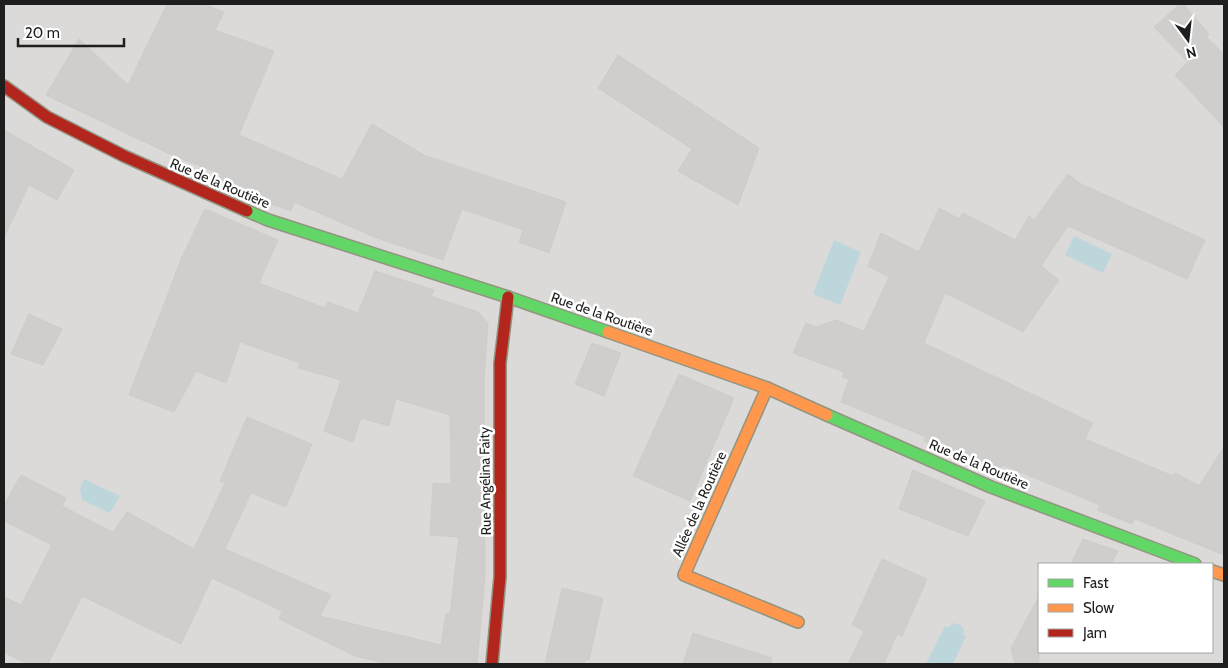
<svg xmlns="http://www.w3.org/2000/svg" width="1228" height="668" viewBox="0 0 1228 668" font-family="Cabin,sans-serif">
<style>
.residential{fill:#dbdad8;fill-rule:evenodd}
.water{fill:#bdd6dc}
.building{fill:#d0cecc;stroke:#cfccc8}
.lines{fill:none;stroke-linecap:round;stroke-linejoin:round}
.fast-casing{stroke:#939481;stroke-width:14}
.slow-casing{stroke:#939481;stroke-width:14}
.jam-casing{stroke:#939481;stroke-width:14}
.fast{stroke:#63d668;stroke-width:11}
.slow{stroke:#ff974d;stroke-width:11}
.jam{stroke:#b3261e;stroke-width:11}
.labels{text-anchor:middle;stroke-width:5;stroke-linejoin:round;paint-order:stroke}
.street-label{font-size:14px;fill:#1e1e1e;stroke:#fff}
</style>
<rect width="100%" height="100%" fill="#eceae7"/>
<path class="residential" d="M4,4H1224V664H4ZM1039,564H1212V652H1039Z"/>
<g class="water">
<polygon points="1074,236 1112,254 1103,273 1065,255"/>
<polygon points="834,240 861,252 840,305 813,294"/>
<polygon points="84,479 120,496 110,513 82,500 80,489"/>
<polygon points="953,623 961,625 964,630 963,635 966,636 953,664 926,664 945,626 949,627"/>
</g>
<g class="building">
<polygon points="167,4 204,4 224,12 215,30 274,51 239,135 342,179 372,124 424,155 566,202 549,253 519,242 523,230 462,209 443,260 379,239 294,202 291,211 274,205 218,181 221,174 174,156 46,95 79,39 128,85"/>
<polygon points="1180,4 1183,4 1209,34 1206,37 1224,54 1224,127 1175,75 1188,62 1154,27"/>
<polygon points="618,55 759,148 738,205 678,171 692,149 598,88"/>
<polygon points="4,130 74,170 57,200 29,185 4,237"/>
<polygon points="1068,174 1081,184 1205,240 1187,279 1068,226 1041,266 1059,280 1023,332 945,293 924,343 1093,423 1085,439 1173,476 1175,473 1199,486 1224,447 1224,555 1135,519 1132,524 1097,510 1100,505 1003,465 997,473 924,441 926,437 841,402 849,379 842,377 844,372 793,353 806,323 816,327 836,320 864,331 889,277 868,266 881,233 919,252 939,208 959,219 963,213 1015,240 1029,216 1034,220"/>
<polygon points="205,209 278,240 259,283 325,308 328,302 358,313 375,271 434,290 431,296 478,312 488,323 484,379 485,576 477,664 389,664 355,656 279,619 282,611 212,578 181,644 82,596 48,664 27,664 4,652 4,597 21,605 52,545 4,521 4,505 21,475 66,498 62,506 113,532 127,512 194,549 225,483 220,481 247,417 312,444 286,507 251,493 225,549 331,595 320,616 441,645 446,613 450,614 459,537 430,535 433,483 451,484 450,415 396,399 389,426 361,418 353,442 324,431 341,380 298,368 300,363 240,342 226,383 196,371 174,412 129,395 182,257"/>
<polygon points="29,314 62,329 43,365 11,354"/>
<polygon points="592,343 621,353 604,396 575,384"/>
<polygon points="679,374 734,398 690,501 633,476"/>
<polygon points="913,470 985,501 968,536 899,509"/>
<polygon points="1083,539 1118,551 1111,564 1071,564"/>
<polygon points="882,559 927,579 902,636 897,634 884,664 848,664 864,631 852,625"/>
<polygon points="562,588 603,598 589,660 585,659 584,664 545,664"/>
<polygon points="1039,596 1039,664 1015,664 1011,648"/>
<polygon points="693,633 772,658 771,664 683,664"/>
</g>
<g class="lines">
<g class="fast-casing">
<g id="fast">
<polyline points="247,211 268,220 508,297 608,332"/>
<polyline points="827,415 991,487 1195,564"/>
</g>
</g>
<g class="slow-casing">
<g id="slow">
<polyline points="608,332 767,388 827,415"/>
<polyline points="767,388 684,575 798,622"/>
<polyline points="1212,571 1224,575"/>
</g>
</g>
<g class="jam-casing">
<g id="jam">
<polyline points="4,86 47,117 124,156 247,211"/>
<polyline points="492,664 500,577 500,363 508,297"/>
</g>
</g>
<use href="#fast" class="fast"/>
<use href="#slow" class="slow"/>
<use href="#jam" class="jam"/>
</g>
<g class="labels">
<g class="street-label">
<text transform="translate(220 183) rotate(23)" y="5">Rue de la Routière</text>
<text transform="translate(602 314) rotate(19)" y="5">Rue de la Routière</text>
<text transform="translate(979 464) rotate(23)" y="5">Rue de la Routière</text>
<text transform="translate(485 481) rotate(-91)" y="5">Rue Angélina Faity</text>
<text transform="translate(699 504) rotate(-66)" y="5">Allée de la Routière</text>
</g>
</g>
<rect width="1228" height="668" fill="none" stroke="#1e1e1e" stroke-width="10"/>
<rect x="1038" y="563" width="175" height="90" fill="#ffffff" stroke="#a5a5a5"/>
<rect x="1048" y="579" width="25" height="8" fill="#63d668" stroke="#a5a5a5"/>
<text x="1083" y="588" font-size="15" fill="#1e1e1e">Fast</text>
<rect x="1048" y="604" width="25" height="8" fill="#ff974d" stroke="#a5a5a5"/>
<text x="1083" y="613" font-size="15" fill="#1e1e1e">Slow</text>
<rect x="1048" y="629" width="25" height="8" fill="#b3261e" stroke="#a5a5a5"/>
<text x="1083" y="638" font-size="15" fill="#1e1e1e">Jam</text>
<g transform="translate(1188 40) rotate(165)" stroke="#ffffff" stroke-width="4" paint-order="stroke">
<path d="M0-4L9 19L0 12L-9 19Z" fill="#1e1e1e"/>
<text y="-8" font-size="14" font-weight="bold" text-anchor="middle" fill="#1e1e1e">N</text>
</g>
<path d="M18 38v8h106v-8" fill="none" stroke="#1e1e1e" stroke-width="2.5"/>
<text x="25" y="38" font-size="15" fill="#1e1e1e" stroke="#ffffff" stroke-width="4" paint-order="stroke">20 m</text>
</svg>
